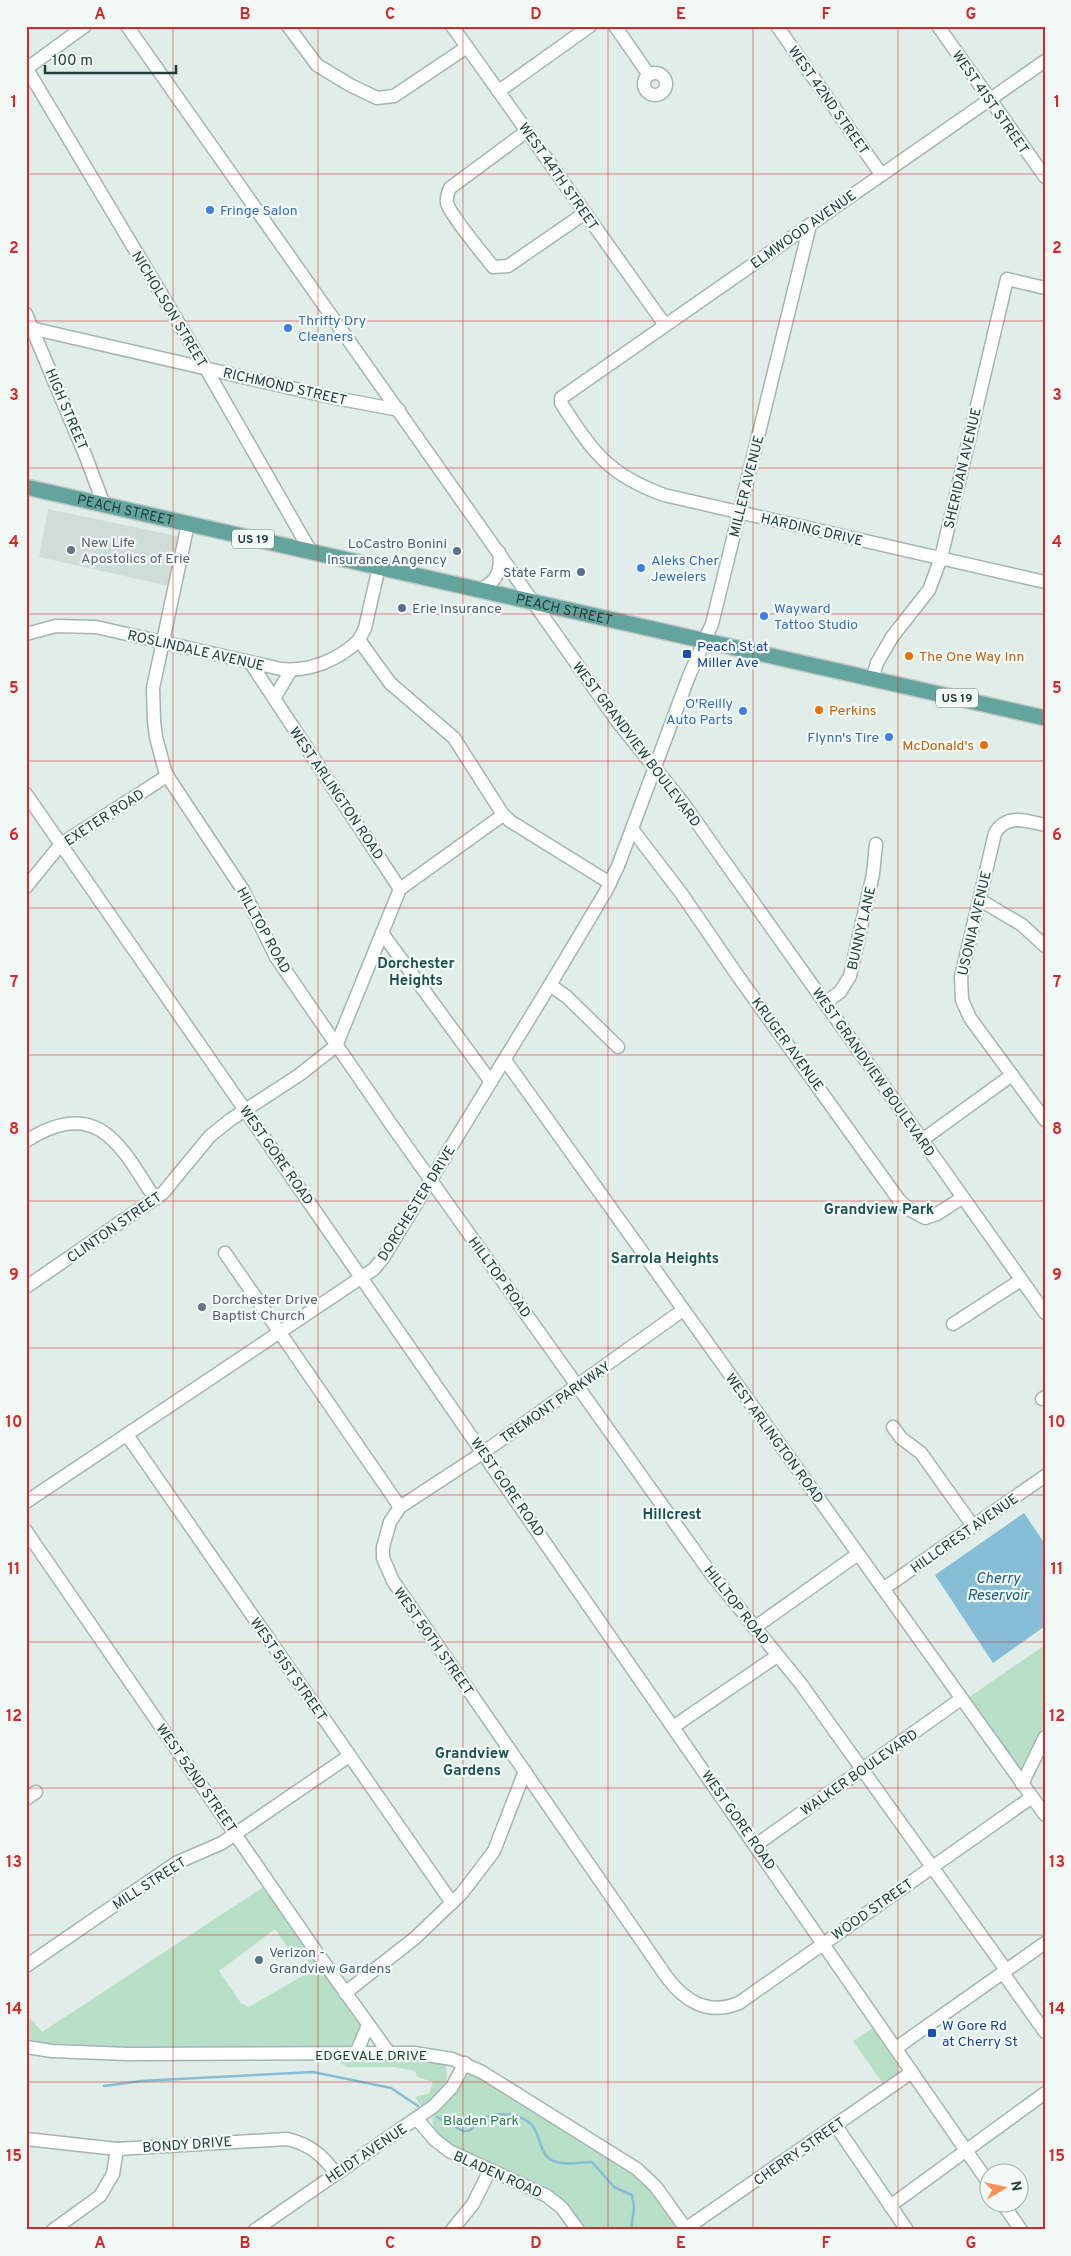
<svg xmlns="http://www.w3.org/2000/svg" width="1071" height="2256" viewBox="0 0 1071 2256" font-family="Overpass,sans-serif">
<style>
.built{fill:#cfddd8}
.green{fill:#b8dfc8}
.water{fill:#85bed6}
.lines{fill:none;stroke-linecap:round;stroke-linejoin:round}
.stream{stroke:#85bed6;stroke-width:2.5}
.minor-casing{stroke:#a3b5b1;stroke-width:15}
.major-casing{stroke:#c1c9c8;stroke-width:18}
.minor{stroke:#fff;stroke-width:12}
.major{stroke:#63a59d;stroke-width:15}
.grid{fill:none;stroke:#d62828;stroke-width:1;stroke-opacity:0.55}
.shop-dot{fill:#3f7fe0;stroke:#f2f9f6;stroke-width:2}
.worship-dot{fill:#6b7280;stroke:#f2f9f6;stroke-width:2}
.service-dot{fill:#5c6f8a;stroke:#f2f9f6;stroke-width:2}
.transit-dot{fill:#1a4fb4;stroke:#f2f9f6;stroke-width:2}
.food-dot{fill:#e8710a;stroke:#f2f9f6;stroke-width:2}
.labels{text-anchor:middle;stroke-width:4.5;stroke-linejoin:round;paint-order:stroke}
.shield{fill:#f2f9f6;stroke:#5f7773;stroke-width:1}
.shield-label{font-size:12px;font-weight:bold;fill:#203f3b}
.street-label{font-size:14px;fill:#203f3b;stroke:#f2f9f6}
.shop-label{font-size:14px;fill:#366cbe;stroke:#f2f9f6;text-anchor:start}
.worship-label{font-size:14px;fill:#5b616d;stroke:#f2f9f6;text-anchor:start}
.service-label{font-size:14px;fill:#4e5e75;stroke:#f2f9f6;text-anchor:end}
.transit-label{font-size:14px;fill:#164399;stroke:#f2f9f6;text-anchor:start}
.food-label{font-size:14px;fill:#c56008;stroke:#f2f9f6;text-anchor:start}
.park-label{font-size:14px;fill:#277852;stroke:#f2f9f6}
.neighbourhood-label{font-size:15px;font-weight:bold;fill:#1b524d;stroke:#f2f9f6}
.water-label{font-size:15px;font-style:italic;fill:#165f7f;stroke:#f2f9f6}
.neatline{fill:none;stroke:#d62828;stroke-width:2}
.grid-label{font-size:16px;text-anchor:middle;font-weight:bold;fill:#d62828}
</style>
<rect width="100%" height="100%" fill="#e1ede9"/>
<polygon class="built" points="48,509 177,536 179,539 169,586 39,557"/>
<g class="green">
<polygon points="1045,1645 1045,1729 1037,1739 1025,1768 1020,1770 968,1698"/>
<path d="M265,1886L305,1947L304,1952L295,1958L275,1929L219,1971L241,2003L249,2007L304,1975L299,1966L308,1960L314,1959L360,2023C361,2035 358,2040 349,2048H106L57,2046L26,2041V2013L42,2032Z"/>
<path d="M874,2027C880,2036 901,2062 898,2072C895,2078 889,2081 884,2085L853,2041Z"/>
<path d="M393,2058L444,2062C454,2085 438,2094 422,2108L415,2097L429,2093L433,2082L417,2077L415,2071L395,2067H346L338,2060Z"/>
<polygon points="470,2073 475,2074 637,2172 677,2225 675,2230 583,2230 574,2216 456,2150 434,2133 432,2116 464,2077"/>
</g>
<polygon class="water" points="1024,1513 1045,1544 1045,1626 993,1663 935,1575"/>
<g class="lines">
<g class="stream">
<polyline points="104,2086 141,2081 313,2072 391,2088 418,2106"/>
<path d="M437,2117L463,2131H469C474,2127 478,2122 484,2118C496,2111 522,2114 532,2125C541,2136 539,2154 553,2161C565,2166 580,2162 592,2162L614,2187L632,2195L634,2207L631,2230"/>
</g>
<g class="minor-casing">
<g id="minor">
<polyline points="127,26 617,721 683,803 1045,1313"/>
<polyline points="288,26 317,65 350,85 377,98 394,96 467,47"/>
<polyline points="452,26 665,325"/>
<polyline points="615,26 649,75"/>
<polyline points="777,26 881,174"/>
<polyline points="938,26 1045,177"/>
<path d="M1045,61L561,398V403C593,452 607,474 664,495L1045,582"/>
<polyline points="26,69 85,26"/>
<polyline points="27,69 205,367 311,552"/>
<circle cx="655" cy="84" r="11"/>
<polyline points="499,91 590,26"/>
<path d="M527,131L450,188C448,193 446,197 447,203C450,215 484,255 493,267L508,266L585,213"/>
<polyline points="26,314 86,457 104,505"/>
<polyline points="26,327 330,397 399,410"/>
<polyline points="188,524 153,688 154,721 156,737 165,771 170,780 243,890 276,957 393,1127 709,1571 801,1684 1006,1970"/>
<polyline points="379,567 365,628 359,640 390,683 454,738 502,813 510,821 610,883"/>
<path d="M479,590C497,582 502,571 499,552"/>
<path d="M26,634L56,626L96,627L281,669C309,672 339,660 359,640"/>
<polyline points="250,662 400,889"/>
<polyline points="872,679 877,663 892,637 929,590 941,558 1007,279 1045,288"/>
<polyline points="275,697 291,670"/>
<polyline points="26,794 988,2182"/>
<path d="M1045,825C1026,821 1007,813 995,833L961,977L962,1000L970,1018L1045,1120"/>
<polyline points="632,829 681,893 740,979 899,1200 910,1210 925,1218 937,1214 962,1198"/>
<polyline points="26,887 61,844 167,776"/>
<polyline points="980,900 1022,925 1045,946"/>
<polyline points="382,933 491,1082"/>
<polyline points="550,985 567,997 618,1047"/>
<polyline points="826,1002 840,992 850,976 873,874 876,844"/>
<polyline points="505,1060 1045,1815"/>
<polyline points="922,1140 1012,1075"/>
<path d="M26,1141C97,1096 120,1144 155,1199"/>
<polyline points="225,1253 400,1507"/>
<polyline points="26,1287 163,1193 210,1136 230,1120 299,1075 336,1046 400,889 503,815"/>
<path d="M683,1310L484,1452L400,1507L390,1522L383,1547V1558L393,1581L666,1976C684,2001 708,2016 739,2003L1032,1797"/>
<polyline points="953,1324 1021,1280"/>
<polyline points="1042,1399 1045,1397"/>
<polyline points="893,1427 901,1438 921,1453 973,1526"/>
<polyline points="127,1435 452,1903"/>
<polyline points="26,1502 374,1269 383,1258 550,985 606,891 618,866 689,676 712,624 810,225"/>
<polyline points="26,1531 315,1950 389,2053"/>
<polyline points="883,1589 1045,1476"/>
<polyline points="754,1628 858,1554"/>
<polyline points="673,1727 777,1656"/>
<polyline points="1022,1784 1045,1737"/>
<polyline points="26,1799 36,1792"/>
<polyline points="756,1845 961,1699"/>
<polyline points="26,1966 176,1863 222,1843 349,1756"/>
<polyline points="1003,1973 1045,2032"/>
<polyline points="345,1993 415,1938 462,1893 494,1851 525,1771"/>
<polyline points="26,2047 52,2051 128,2054 414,2053 452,2059 482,2072 637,2169 656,2187 686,2229"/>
<polyline points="896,2048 1045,1943"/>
<polyline points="356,2054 368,2025"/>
<polyline points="417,2119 434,2139 449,2151 547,2196 562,2208 578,2230"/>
<polyline points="836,2126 907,2230"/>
<path d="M26,2139L117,2149L287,2139C309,2144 323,2155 336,2174"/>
<polyline points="1003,2204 1021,2230"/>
<polyline points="890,2206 1045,2093"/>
<polyline points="53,2230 100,2196 113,2174 117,2149"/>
<polyline points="255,2230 434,2106 452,2087 465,2063"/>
<polyline points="452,2230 473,2204 490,2170"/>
<polyline points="684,2230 912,2072"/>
</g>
</g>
<g class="major-casing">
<g id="major">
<path id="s1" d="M26,487L1045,718"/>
</g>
</g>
<use href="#minor" class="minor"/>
<use href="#major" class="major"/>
</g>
<path class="grid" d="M173,26V2230M318,26V2230M463,26V2230M608,26V2230M753,26V2230M898,26V2230M26,174H1045M26,321H1045M26,468H1045M26,614H1045M26,761H1045M26,908H1045M26,1055H1045M26,1201H1045M26,1348H1045M26,1495H1045M26,1642H1045M26,1788H1045M26,1935H1045M26,2082H1045"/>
<g class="shop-dot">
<circle cx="210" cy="210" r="5"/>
<circle cx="288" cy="328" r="5"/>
<circle cx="641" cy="568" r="5"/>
<circle cx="764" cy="616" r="5"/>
<circle cx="743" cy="711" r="5"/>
<circle cx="889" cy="737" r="5"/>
</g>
<g class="worship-dot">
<circle cx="71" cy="550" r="5"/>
<circle cx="202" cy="1307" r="5"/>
</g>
<g class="service-dot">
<circle cx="457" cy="551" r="5"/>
<circle cx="581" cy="572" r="5"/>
<circle cx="402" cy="608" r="5"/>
<circle cx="259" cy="1960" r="5"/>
</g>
<g class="transit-dot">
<rect x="682" y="649" width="10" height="10" rx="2.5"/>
<rect x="927" y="2028" width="10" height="10" rx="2.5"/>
</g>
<g class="food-dot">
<circle cx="909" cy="656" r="5"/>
<circle cx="819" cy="710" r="5"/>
<circle cx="984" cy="745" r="5"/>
</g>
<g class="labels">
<g class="shield">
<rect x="232" y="529.5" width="42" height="19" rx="4"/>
<rect x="936" y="688.5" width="42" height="19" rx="4"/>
</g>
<g class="shield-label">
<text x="253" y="543">US 19</text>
<text x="957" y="702">US 19</text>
</g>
<g class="street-label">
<text transform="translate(829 100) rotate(55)" y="5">WEST 42ND STREET</text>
<text transform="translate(991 102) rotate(55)" y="5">WEST 41ST STREET</text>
<text transform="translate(559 176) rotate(55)" y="5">WEST 44TH STREET</text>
<text transform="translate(803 229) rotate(-35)" y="5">ELMWOOD AVENUE</text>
<text transform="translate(170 309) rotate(59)" y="5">NICHOLSON STREET</text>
<text transform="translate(285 386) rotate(13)" y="5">RICHMOND STREET</text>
<text transform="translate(67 409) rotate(67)" y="5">HIGH STREET</text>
<text transform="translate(962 468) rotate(-77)" y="5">SHERIDAN AVENUE</text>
<text transform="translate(746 486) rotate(-76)" y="5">MILLER AVENUE</text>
<text dy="5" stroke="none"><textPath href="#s1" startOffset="102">PEACH STREET</textPath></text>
<text transform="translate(812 529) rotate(13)" y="5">HARDING DRIVE</text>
<text dy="5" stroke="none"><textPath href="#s1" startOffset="552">PEACH STREET</textPath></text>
<text transform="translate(196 650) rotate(13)" y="5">ROSLINDALE AVENUE</text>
<text transform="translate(637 744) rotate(53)" y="5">WEST GRANDVIEW BOULEVARD</text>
<text transform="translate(337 793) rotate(56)" y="5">WEST ARLINGTON ROAD</text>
<text transform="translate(104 817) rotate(-33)" y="5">EXETER ROAD</text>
<text transform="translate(974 923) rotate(-77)" y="5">USONIA AVENUE</text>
<text transform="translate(861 928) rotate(-77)" y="5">BUNNY LANE</text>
<text transform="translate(264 930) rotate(61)" y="5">HILLTOP ROAD</text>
<text transform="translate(788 1044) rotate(54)" y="5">KRUGER AVENUE</text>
<text transform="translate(874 1072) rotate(55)" y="5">WEST GRANDVIEW BOULEVARD</text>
<text transform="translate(277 1155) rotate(55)" y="5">WEST GORE ROAD</text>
<text transform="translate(416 1203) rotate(-58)" y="5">DORCHESTER DRIVE</text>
<text transform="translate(114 1227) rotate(-35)" y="5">CLINTON STREET</text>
<text transform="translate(500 1277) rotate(54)" y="5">HILLTOP ROAD</text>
<text transform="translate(555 1402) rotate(-35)" y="5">TREMONT PARKWAY</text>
<text transform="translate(775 1438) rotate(54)" y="5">WEST ARLINGTON ROAD</text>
<text transform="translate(508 1487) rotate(55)" y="5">WEST GORE ROAD</text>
<text transform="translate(964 1533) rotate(-35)" y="5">HILLCREST AVENUE</text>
<text transform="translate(737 1605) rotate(52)" y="5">HILLTOP ROAD</text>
<text transform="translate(434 1641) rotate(55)" y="5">WEST 50TH STREET</text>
<text transform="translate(289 1669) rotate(55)" y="5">WEST 51ST STREET</text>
<text transform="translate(859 1772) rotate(-35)" y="5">WALKER BOULEVARD</text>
<text transform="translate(197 1778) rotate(55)" y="5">WEST 52ND STREET</text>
<text transform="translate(739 1820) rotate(55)" y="5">WEST GORE ROAD</text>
<text transform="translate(149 1883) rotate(-33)" y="5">MILL STREET</text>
<text transform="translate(872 1909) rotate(-35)" y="5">WOOD STREET</text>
<text x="371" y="2060">EDGEVALE DRIVE</text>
<text transform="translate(187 2144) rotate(-4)" y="5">BONDY DRIVE</text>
<text transform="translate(799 2151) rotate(-35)" y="5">CHERRY STREET</text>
<text transform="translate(366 2153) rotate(-34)" y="5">HEIDT AVENUE</text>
<text transform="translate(498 2174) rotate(24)" y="5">BLADEN ROAD</text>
</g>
<g class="shop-label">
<text x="220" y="215">Fringe Salon</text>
<text x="298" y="325">Thrifty Dry<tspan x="298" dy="16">Cleaners</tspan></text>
<text x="651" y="565">Aleks Cher<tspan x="651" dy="16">Jewelers</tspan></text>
<text x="774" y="613">Wayward<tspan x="774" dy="16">Tattoo Studio</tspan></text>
<text x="733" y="708" text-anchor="end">O'Reilly<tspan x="733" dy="16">Auto Parts</tspan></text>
<text x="879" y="742" text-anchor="end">Flynn's Tire</text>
</g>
<g class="worship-label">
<text x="81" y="547">New Life<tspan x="81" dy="16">Apostolics of Erie</tspan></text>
<text x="212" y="1304">Dorchester Drive<tspan x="212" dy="16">Baptist Church</tspan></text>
</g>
<g class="service-label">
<text x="447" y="548">LoCastro Bonini<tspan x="447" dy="16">Insurance Angency</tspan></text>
<text x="571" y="577">State Farm</text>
<text x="412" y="613" text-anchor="start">Erie Insurance</text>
<text x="269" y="1957" text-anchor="start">Verizon -<tspan x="269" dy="16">Grandview Gardens</tspan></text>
</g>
<g class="transit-label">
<text x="697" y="651">Peach St at<tspan x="697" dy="16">Miller Ave</tspan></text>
<text x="942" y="2030">W Gore Rd<tspan x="942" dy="16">at Cherry St</tspan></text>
</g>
<g class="food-label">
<text x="919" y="661">The One Way Inn</text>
<text x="829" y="715">Perkins</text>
<text x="974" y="750" text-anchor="end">McDonald's</text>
</g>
<g class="park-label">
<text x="481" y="2125">Bladen Park</text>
</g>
<g class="neighbourhood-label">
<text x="416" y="968">Dorchester<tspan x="416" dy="17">Heights</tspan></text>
<text x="879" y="1214">Grandview Park</text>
<text x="665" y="1263">Sarrola Heights</text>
<text x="672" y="1519">Hillcrest</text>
<text x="472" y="1758">Grandview<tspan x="472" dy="17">Gardens</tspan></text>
</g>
<g class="water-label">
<text x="998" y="1583">Cherry<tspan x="998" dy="17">Reservoir</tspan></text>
</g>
</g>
<rect width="1071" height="2256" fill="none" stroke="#f2f9f6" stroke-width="55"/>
<g transform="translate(1004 2188) rotate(81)"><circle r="24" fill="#f2f9f6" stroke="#9eafab"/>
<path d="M0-4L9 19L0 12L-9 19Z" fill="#fb9251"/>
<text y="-8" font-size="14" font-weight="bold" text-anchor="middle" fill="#203f3b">N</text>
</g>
<path d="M45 65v8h131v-8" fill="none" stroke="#203f3b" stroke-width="2.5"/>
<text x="52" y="65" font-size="15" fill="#203f3b" stroke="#f2f9f6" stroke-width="4" paint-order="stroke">100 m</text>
<rect x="28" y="28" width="1016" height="2200" class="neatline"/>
<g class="grid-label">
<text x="100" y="19">A</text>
<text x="245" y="19">B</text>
<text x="390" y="19">C</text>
<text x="536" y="19">D</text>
<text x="681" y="19">E</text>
<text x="826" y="19">F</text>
<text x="971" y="19">G</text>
<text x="14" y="107">1</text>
<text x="1057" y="107">1</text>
<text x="14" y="253">2</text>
<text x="1057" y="253">2</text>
<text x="14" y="400">3</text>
<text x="1057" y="400">3</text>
<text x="14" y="547">4</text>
<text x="1057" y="547">4</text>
<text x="14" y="693">5</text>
<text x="1057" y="693">5</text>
<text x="14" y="840">6</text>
<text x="1057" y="840">6</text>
<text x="14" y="987">7</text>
<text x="1057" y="987">7</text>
<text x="14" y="1134">8</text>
<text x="1057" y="1134">8</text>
<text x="14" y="1280">9</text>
<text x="1057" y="1280">9</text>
<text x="14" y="1427">10</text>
<text x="1057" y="1427">10</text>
<text x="14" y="1574">11</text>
<text x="1057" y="1574">11</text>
<text x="14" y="1721">12</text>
<text x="1057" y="1721">12</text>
<text x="14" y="1867">13</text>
<text x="1057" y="1867">13</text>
<text x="14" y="2014">14</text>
<text x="1057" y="2014">14</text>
<text x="14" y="2161">15</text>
<text x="1057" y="2161">15</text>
<text x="100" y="2248">A</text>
<text x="245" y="2248">B</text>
<text x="390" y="2248">C</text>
<text x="536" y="2248">D</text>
<text x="681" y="2248">E</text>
<text x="826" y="2248">F</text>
<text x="971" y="2248">G</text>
</g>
</svg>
